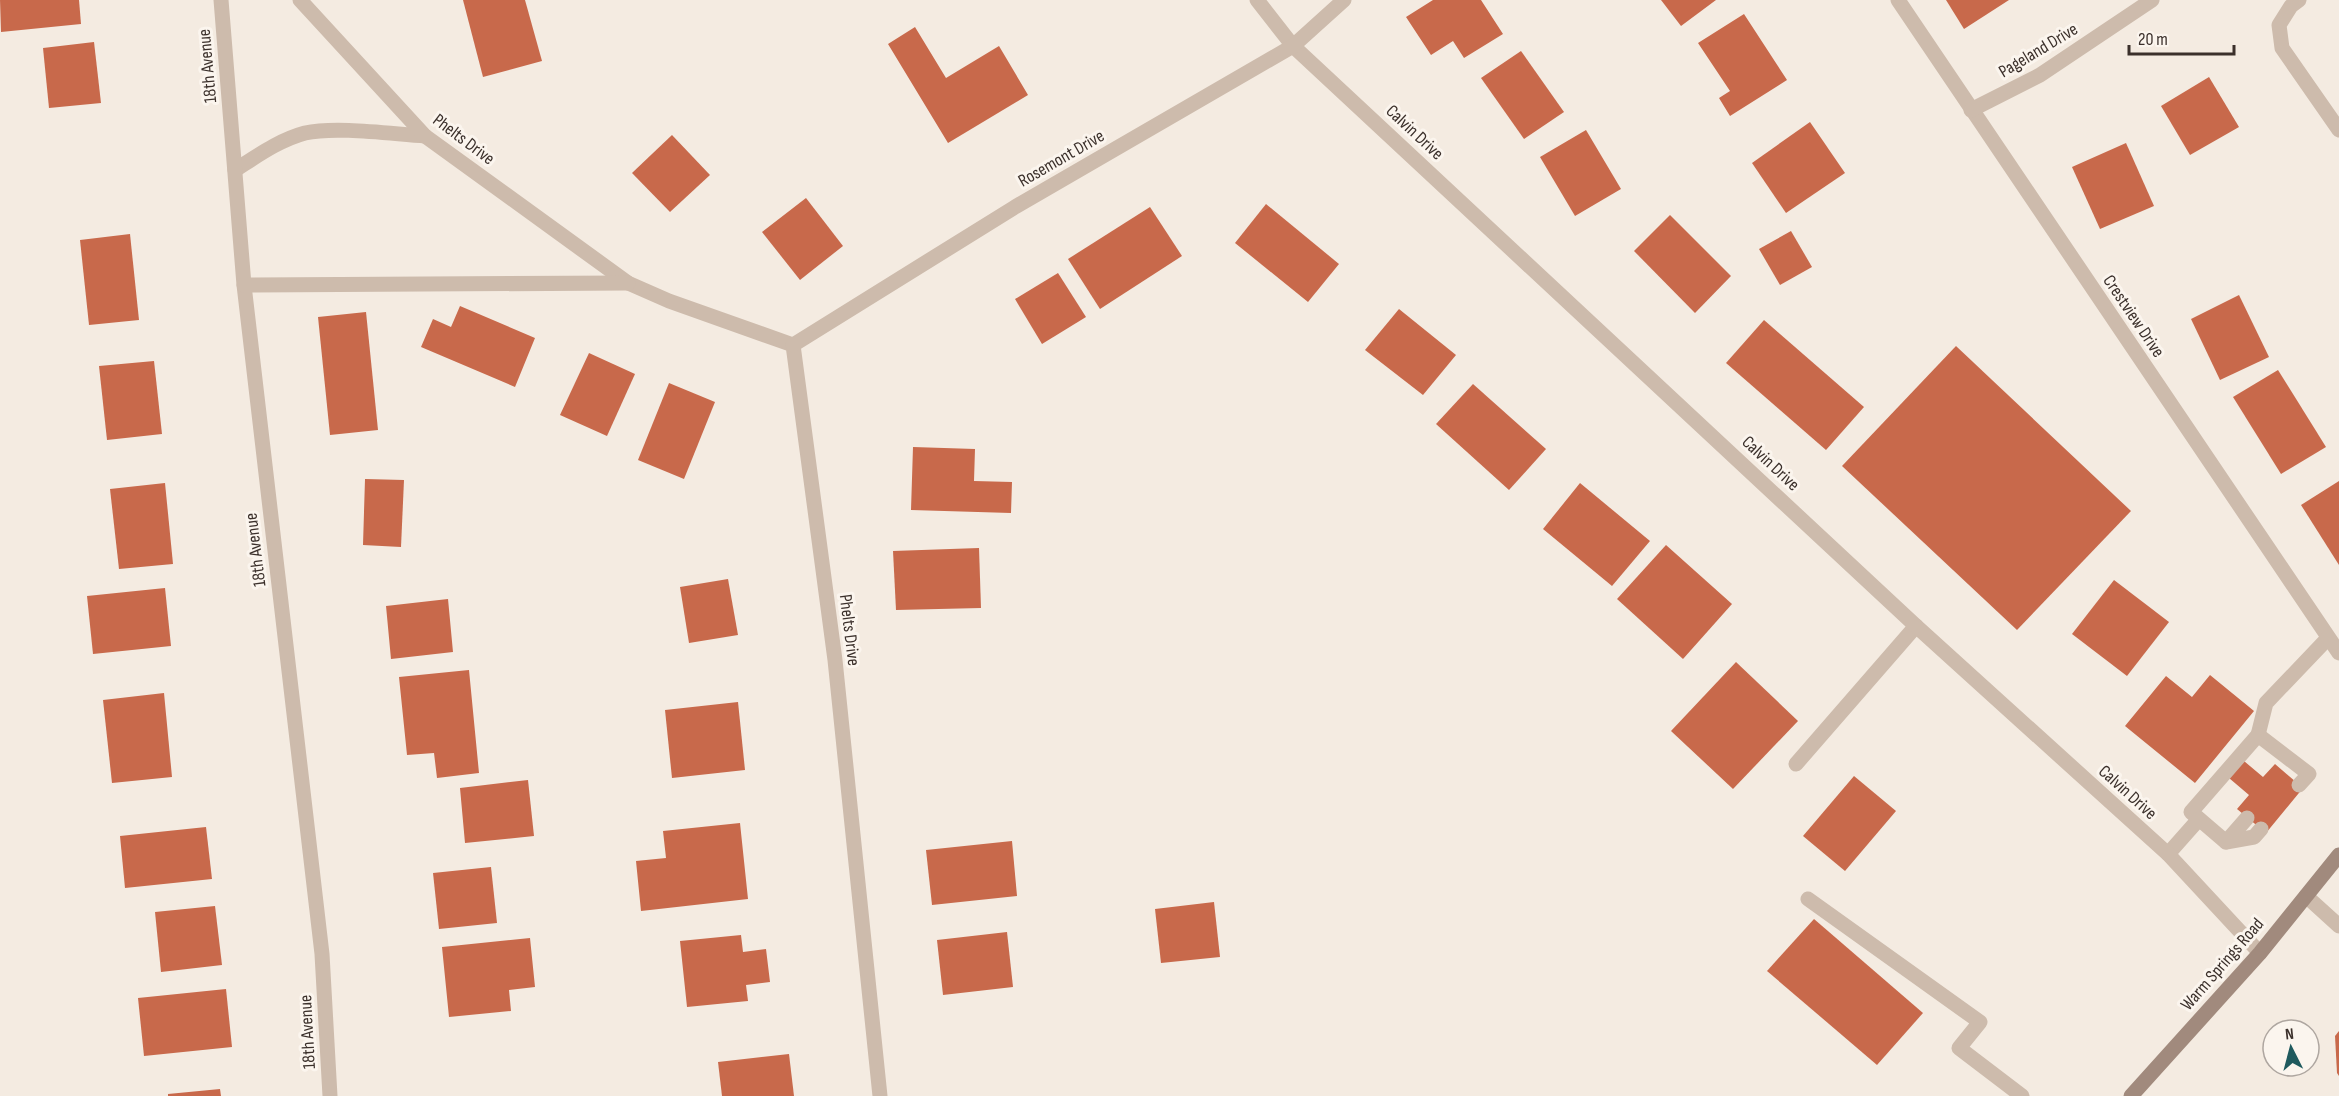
<svg xmlns="http://www.w3.org/2000/svg" width="2339" height="1096" viewBox="0 0 2339 1096" font-family="'Sofia Sans Condensed',sans-serif">
<style>
.building{fill:#c8694b}
.lines{fill:none;stroke-linecap:round;stroke-linejoin:round}
.service{stroke:#cdbbac;stroke-width:15}
.minor{stroke:#cdbbac;stroke-width:15}
.secondary{stroke:#a18a7d;stroke-width:15}
.labels{text-anchor:middle;stroke-width:6;stroke-linejoin:round;paint-order:stroke}
.street-label{font-size:18px;fill:#3b302b;stroke:#fbf5ee}
</style>
<rect width="100%" height="100%" fill="#f4ebe1"/>
<g class="building">
<polygon points="0,0 79,0 81,24 1,32"/>
<polygon points="463,0 525,0 542,61 483,77"/>
<polygon points="1433,0 1481,0 1503,34 1464,58 1453,41 1431,55 1406,17"/>
<polygon points="1661,0 1716,0 1681,26"/>
<polygon points="1946,0 2009,0 1964,29"/>
<polygon points="1744,14 1787,80 1730,116 1719,98 1730,91 1698,43"/>
<polygon points="915,27 946,78 999,46 1028,95 948,143 888,44"/>
<polygon points="94,42 101,103 49,108 43,48"/>
<polygon points="1521,51 1564,112 1524,139 1481,78"/>
<polygon points="2209,77 2239,127 2190,155 2161,106"/>
<polygon points="1810,122 1845,173 1786,213 1752,163"/>
<polygon points="1586,130 1621,189 1575,216 1540,157"/>
<polygon points="672,135 710,175 670,212 632,173"/>
<polygon points="2126,143 2154,206 2100,229 2072,167"/>
<polygon points="806,198 843,246 800,280 762,232"/>
<polygon points="1266,204 1339,264 1308,302 1235,243"/>
<polygon points="1150,207 1182,256 1100,309 1068,259"/>
<polygon points="1670,215 1731,276 1695,313 1634,251"/>
<polygon points="1791,231 1812,267 1780,285 1759,249"/>
<polygon points="130,234 139,320 89,325 80,240"/>
<polygon points="1058,273 1086,317 1042,344 1015,299"/>
<polygon points="2239,295 2269,357 2220,380 2191,319"/>
<polygon points="460,306 535,338 515,387 421,347 433,319 451,327"/>
<polygon points="1399,309 1456,355 1423,395 1365,350"/>
<polygon points="366,312 378,430 330,435 318,317"/>
<polygon points="1764,320 1864,407 1826,450 1726,363"/>
<polygon points="1956,346 2131,511 2017,630 1842,466"/>
<polygon points="589,353 635,374 607,436 560,415"/>
<polygon points="154,361 162,434 107,440 99,366"/>
<polygon points="2278,370 2326,447 2281,474 2233,397"/>
<polygon points="669,383 715,402 684,479 638,460"/>
<polygon points="1473,384 1546,449 1509,490 1436,424"/>
<polygon points="913,447 975,449 974,481 1012,482 1011,513 911,510"/>
<polygon points="365,479 404,480 401,547 363,545"/>
<polygon points="2339,481 2339,565 2301,505"/>
<polygon points="165,483 173,564 119,569 110,489"/>
<polygon points="1580,483 1650,541 1612,586 1543,529"/>
<polygon points="1666,545 1732,604 1683,659 1617,599"/>
<polygon points="979,548 981,608 896,610 893,551"/>
<polygon points="728,579 738,635 689,643 680,587"/>
<polygon points="2114,580 2169,622 2127,676 2072,634"/>
<polygon points="165,588 171,646 93,654 87,596"/>
<polygon points="448,599 453,652 391,659 386,606"/>
<polygon points="1736,662 1798,721 1733,789 1671,731"/>
<polygon points="469,670 479,773 437,778 434,753 407,755 399,677"/>
<polygon points="2210,675 2254,711 2195,783 2125,726 2166,676 2192,697"/>
<polygon points="164,693 172,777 112,783 103,700"/>
<polygon points="738,702 745,770 672,778 665,710"/>
<polygon points="2244,761 2263,777 2275,764 2303,788 2266,833 2237,809 2249,795 2229,778"/>
<polygon points="1854,776 1896,811 1845,871 1803,836"/>
<polygon points="528,780 534,836 465,843 460,788"/>
<polygon points="740,823 748,899 641,911 636,861 666,858 663,831"/>
<polygon points="206,827 212,879 125,888 120,836"/>
<polygon points="1012,841 1017,896 932,905 926,850"/>
<polygon points="491,867 497,923 439,929 433,873"/>
<polygon points="1214,902 1220,957 1161,963 1155,909"/>
<polygon points="215,906 222,965 161,972 155,912"/>
<polygon points="1814,919 1923,1013 1877,1065 1767,971"/>
<polygon points="1007,932 1013,987 943,995 937,940"/>
<polygon points="741,935 743,952 766,949 770,982 746,985 748,1001 687,1007 680,941"/>
<polygon points="530,938 535,987 509,990 511,1011 449,1017 442,947"/>
<polygon points="226,989 232,1047 144,1056 138,998"/>
<polygon points="2339,1031 2339,1076 2337,1073 2335,1036"/>
<polygon points="789,1054 794,1096 722,1096 718,1062"/>
<polygon points="220,1089 221,1096 168,1096 168,1094"/>
</g>
<g class="lines">
<g class="service">
<polyline points="2299,0 2291,6 2279,25 2282,48 2339,130"/>
<path d="M235,170C257,156 279,140 305,133C336,126 392,134 425,136"/>
<polyline points="2258,735 2266,703 2328,638"/>
<polyline points="1796,764 1916,626"/>
<polyline points="2261,829 2254,837 2226,842 2191,812 2258,735 2309,774 2299,785"/>
<polyline points="2226,842 2247,818"/>
<polyline points="2168,854 2199,819"/>
<polyline points="2306,896 2339,926"/>
<polyline points="1808,899 1980,1022 1959,1048 2022,1096"/>
</g>
<g class="minor">
<polyline points="221,0 244,285 322,954 330,1096"/>
<polyline points="300,0 425,136 628,283 669,301 793,345 835,660 880,1096"/>
<polyline points="1257,0 1293,46 1916,626 2168,854 2260,953"/>
<polyline points="1898,0 2339,653"/>
<polyline points="1971,110 2040,75 2152,0"/>
<polyline points="244,285 628,283"/>
<polyline points="793,345 1015,207 1293,46 1344,0"/>
</g>
<polyline class="secondary" points="2131,1096 2260,953 2339,855"/>
</g>
<g class="labels">
<g class="street-label">
<text transform="translate(2038 50) rotate(-31)" y="6">Pageland Drive</text>
<text transform="translate(207 66) rotate(-95)" y="6">18th Avenue</text>
<text transform="translate(1415 132) rotate(43)" y="6">Calvin Drive</text>
<text transform="translate(464 139) rotate(37)" y="6">Phelts Drive</text>
<text transform="translate(1061 158) rotate(-30)" y="6">Rosemont Drive</text>
<text transform="translate(2134 316) rotate(56)" y="6">Crestview Drive</text>
<text transform="translate(1771 463) rotate(43)" y="6">Calvin Drive</text>
<text transform="translate(255 550) rotate(-97)" y="6">18th Avenue</text>
<text transform="translate(850 630) rotate(83)" y="6">Phelts Drive</text>
<text transform="translate(2128 792) rotate(42)" y="6">Calvin Drive</text>
<text transform="translate(2222 964) rotate(-49)" y="6">Warm Springs Road</text>
<text transform="translate(307 1032) rotate(-93)" y="6">18th Avenue</text>
</g>
</g>
<g transform="translate(2291 1048) rotate(354)"><circle r="28" fill="#fbf5ee" stroke="#aea6a0" stroke-width="1.5"/>
<path d="M0-4.5L10 22L0 15L-10 22Z" fill="#1f5a5e"/>
<text y="-9" font-size="16" font-weight="bold" text-anchor="middle" fill="#3b302b">N</text>
</g>
<path d="M2129 45v9h105v-9" fill="none" stroke="#3b302b" stroke-width="3"/>
<text x="2138" y="45" font-size="18" fill="#3b302b" stroke="#fbf5ee" stroke-width="4.5" paint-order="stroke">20 m</text>
</svg>
